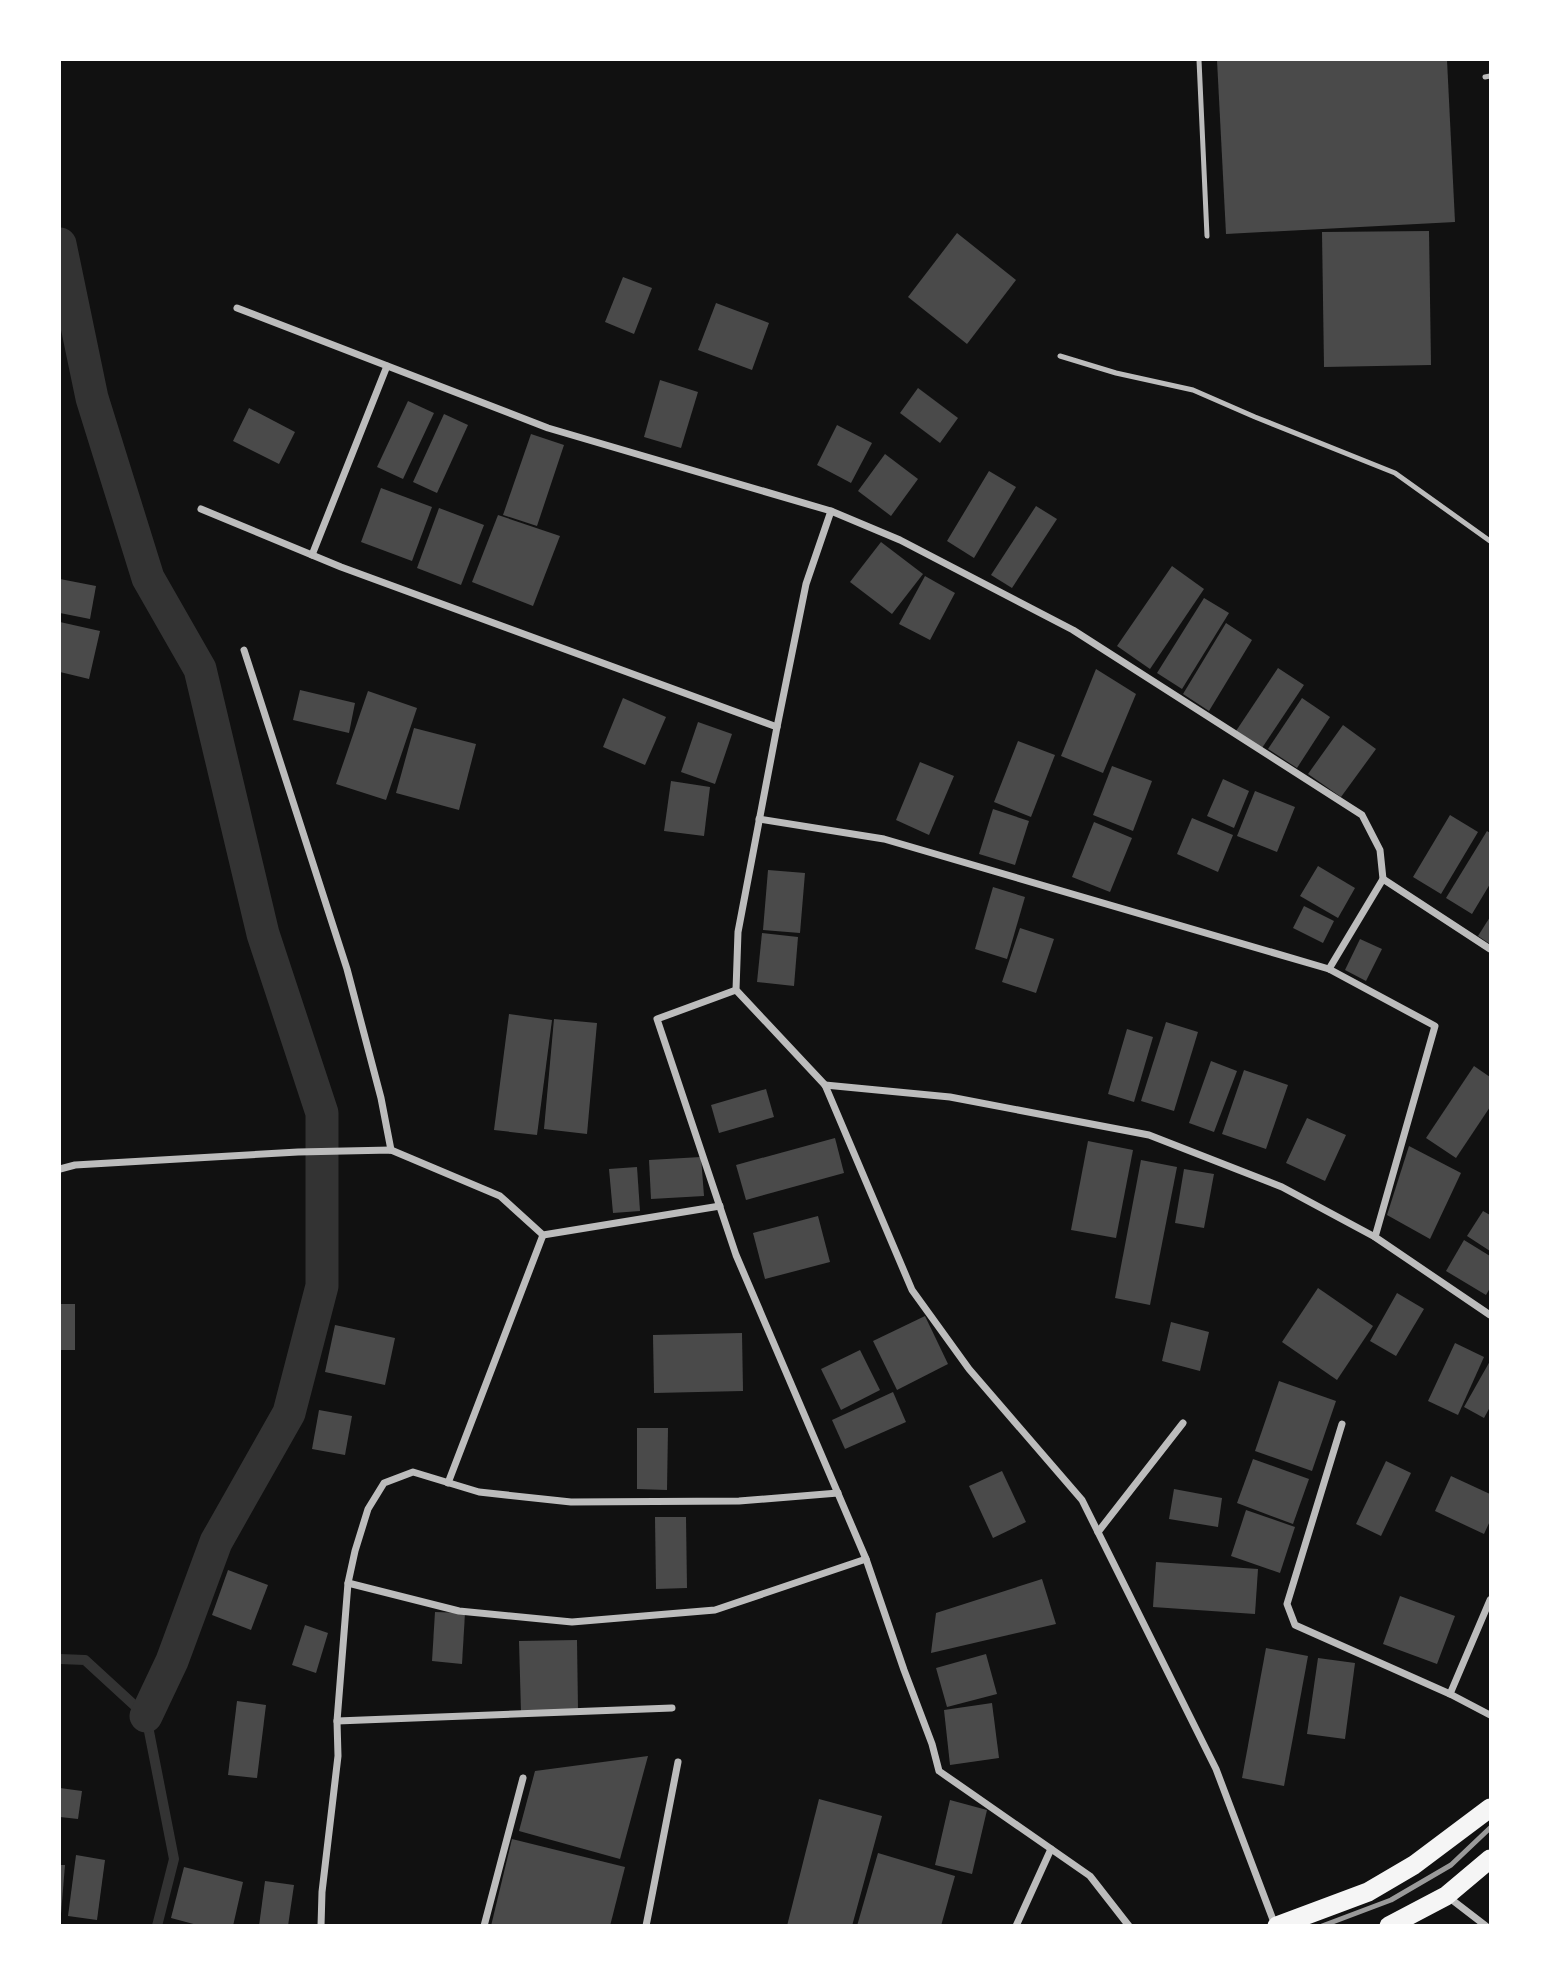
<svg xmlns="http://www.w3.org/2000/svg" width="1550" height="1985" viewBox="0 0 1550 1985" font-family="Manrope,sans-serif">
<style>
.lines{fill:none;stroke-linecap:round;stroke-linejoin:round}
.stream{stroke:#333;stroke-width:10}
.canal{stroke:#333;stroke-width:33}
.building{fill:#4a4a4a}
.service{stroke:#bcbcbc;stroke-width:5}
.minor{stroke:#bcbcbc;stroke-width:7}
.trunk{stroke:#f5f5f5;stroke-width:19}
.rail{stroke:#9a9a9a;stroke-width:5}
</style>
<rect width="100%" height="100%" fill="#111"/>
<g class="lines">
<polyline class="stream" points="60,1659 85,1660 146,1716 174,1859 157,1926"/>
<polyline class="canal" points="60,244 92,398 148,578 200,669 263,934 322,1113 322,1286 289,1413 216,1542 172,1661 146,1716"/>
</g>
<g class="building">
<polygon points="1217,60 1447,60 1455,222 1226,234"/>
<polygon points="1429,231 1431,365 1324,367 1322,232"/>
<polygon points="957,233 1016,280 967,344 908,297"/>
<polygon points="623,277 652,288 634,334 605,322"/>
<polygon points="716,303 769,323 752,370 698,350"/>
<polygon points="660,380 698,392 681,448 644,437"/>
<polygon points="918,388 958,418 940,443 900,413"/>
<polygon points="408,401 434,413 403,479 377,467"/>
<polygon points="249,408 295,432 279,464 233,441"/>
<polygon points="444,414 468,425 437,493 413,482"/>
<polygon points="837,425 872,443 851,483 817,465"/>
<polygon points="531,434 564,445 537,526 503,515"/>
<polygon points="885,454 918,479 891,516 858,491"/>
<polygon points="989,471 1016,487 974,558 947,541"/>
<polygon points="381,488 432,507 412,561 361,542"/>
<polygon points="1036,506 1057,519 1012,588 991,575"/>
<polygon points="439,508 484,525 461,585 417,568"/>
<polygon points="498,515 560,536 533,606 472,582"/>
<polygon points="881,542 923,574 892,614 850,582"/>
<polygon points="1172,566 1204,589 1150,669 1117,646"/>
<polygon points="925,576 955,593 930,640 899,624"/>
<polygon points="60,579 96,586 90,619 60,613"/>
<polygon points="1204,598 1229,613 1182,689 1157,673"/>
<polygon points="60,622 100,631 89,679 60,672"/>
<polygon points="1226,623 1252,640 1209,711 1183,694"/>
<polygon points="1278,668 1304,685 1262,748 1236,731"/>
<polygon points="1096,669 1136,694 1103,773 1061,756"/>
<polygon points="300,690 355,703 349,733 293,720"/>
<polygon points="368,691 417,708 386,800 336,784"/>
<polygon points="623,698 666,717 645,765 603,747"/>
<polygon points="1302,698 1330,717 1297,768 1268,749"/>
<polygon points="698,722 732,734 715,784 681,772"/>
<polygon points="1343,725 1376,749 1341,797 1308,774"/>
<polygon points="414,728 476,744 459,810 396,793"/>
<polygon points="1018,741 1055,755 1031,817 994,802"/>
<polygon points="920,762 954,776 929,835 896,820"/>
<polygon points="1112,766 1152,781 1133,831 1093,815"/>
<polygon points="1223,779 1249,791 1234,828 1207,816"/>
<polygon points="671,781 710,787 704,836 664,831"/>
<polygon points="1255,791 1295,807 1277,852 1237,836"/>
<polygon points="993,809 1029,821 1015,865 979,854"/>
<polygon points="1450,815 1478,832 1441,894 1413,877"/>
<polygon points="1192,818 1233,835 1218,872 1177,854"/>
<polygon points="1094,822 1132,838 1110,892 1072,877"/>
<polygon points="1487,831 1490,833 1490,884 1472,914 1446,898"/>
<polygon points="1318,866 1355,888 1338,918 1300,896"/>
<polygon points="768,870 805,873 800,933 763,930"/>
<polygon points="993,887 1025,897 1007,959 975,949"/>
<polygon points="1304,906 1334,921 1323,943 1293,928"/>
<polygon points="1490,917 1490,944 1478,936"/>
<polygon points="1020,928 1054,939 1036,993 1002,982"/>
<polygon points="762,933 798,937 794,986 757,982"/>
<polygon points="1360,939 1382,949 1366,981 1345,970"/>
<polygon points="509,1014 552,1020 537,1135 494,1130"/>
<polygon points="554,1019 597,1023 587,1134 544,1129"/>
<polygon points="1166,1022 1198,1032 1174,1111 1141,1101"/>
<polygon points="1127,1029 1153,1037 1134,1102 1108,1094"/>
<polygon points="1211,1061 1237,1071 1214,1132 1189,1123"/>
<polygon points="1474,1066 1490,1077 1490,1107 1456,1158 1426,1138"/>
<polygon points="1244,1070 1288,1085 1266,1149 1222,1134"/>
<polygon points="766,1089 774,1117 719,1133 711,1105"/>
<polygon points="1307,1118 1346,1135 1325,1181 1286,1163"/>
<polygon points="835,1138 844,1173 746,1200 736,1165"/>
<polygon points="1088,1141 1133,1150 1116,1238 1071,1230"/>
<polygon points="1409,1146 1461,1173 1430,1239 1387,1215"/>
<polygon points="701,1157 704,1196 651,1199 649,1160"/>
<polygon points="1141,1160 1177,1167 1150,1305 1115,1298"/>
<polygon points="637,1167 640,1211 613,1213 609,1169"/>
<polygon points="1184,1169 1214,1174 1204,1228 1175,1223"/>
<polygon points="1483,1211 1490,1215 1490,1251 1467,1236"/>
<polygon points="818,1216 830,1262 765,1279 753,1233"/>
<polygon points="1464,1240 1490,1256 1490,1288 1486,1295 1446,1271"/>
<polygon points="1318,1288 1373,1326 1337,1380 1282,1342"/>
<polygon points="1397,1293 1424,1309 1396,1356 1370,1341"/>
<rect x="60" y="1304" width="15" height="46"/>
<polygon points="925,1316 948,1364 897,1390 873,1341"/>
<polygon points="1171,1322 1209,1332 1200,1371 1162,1361"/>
<polygon points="335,1325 395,1338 385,1385 325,1372"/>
<polygon points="742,1333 743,1391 654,1393 653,1335"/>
<polygon points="1455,1343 1484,1357 1458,1415 1428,1401"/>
<polygon points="860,1350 880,1390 841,1410 821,1369"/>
<polygon points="1490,1361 1490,1407 1484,1418 1464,1407"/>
<polygon points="1279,1381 1336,1401 1312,1471 1255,1451"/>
<polygon points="893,1392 906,1422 845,1449 832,1420"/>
<polygon points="319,1410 352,1416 345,1455 312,1449"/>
<polygon points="637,1428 668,1428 667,1490 637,1489"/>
<polygon points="1253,1459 1309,1479 1293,1524 1237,1503"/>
<polygon points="1386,1461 1411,1473 1381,1536 1356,1524"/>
<polygon points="1002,1471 1026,1522 993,1538 969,1486"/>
<polygon points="1451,1476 1490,1494 1490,1521 1484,1534 1435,1511"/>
<polygon points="1174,1489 1222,1498 1218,1527 1169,1519"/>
<polygon points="1246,1510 1295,1527 1280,1573 1231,1556"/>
<polygon points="655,1517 686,1517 687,1588 656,1589"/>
<polygon points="1156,1562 1258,1569 1255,1614 1153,1607"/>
<polygon points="228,1570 268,1585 251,1630 212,1615"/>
<polygon points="1042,1579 1056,1624 931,1653 936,1613"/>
<polygon points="1400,1596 1455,1616 1437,1664 1383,1644"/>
<polygon points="435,1612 465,1613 462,1664 432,1661"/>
<polygon points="305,1625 328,1633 316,1673 292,1665"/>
<polygon points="577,1640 578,1710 521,1712 519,1641"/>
<polygon points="1266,1648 1308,1656 1284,1786 1242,1778"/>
<polygon points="986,1654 997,1694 947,1707 936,1668"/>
<polygon points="1318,1658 1355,1663 1345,1739 1307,1734"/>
<polygon points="237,1701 266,1705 257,1778 228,1775"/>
<polygon points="992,1703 999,1758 950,1765 944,1710"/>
<polygon points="648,1756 620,1859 519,1831 535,1771"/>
<polygon points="60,1788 82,1791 78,1819 60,1817"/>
<polygon points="819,1799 882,1816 852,1926 787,1926"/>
<polygon points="950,1800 987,1810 972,1874 935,1865"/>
<polygon points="512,1839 625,1867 610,1926 491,1926"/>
<polygon points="878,1853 955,1876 941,1926 857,1926"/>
<polygon points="76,1855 105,1860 97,1920 68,1916"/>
<polygon points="60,1865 65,1865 61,1914 60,1913"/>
<polygon points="184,1867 243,1882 233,1926 201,1926 171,1918"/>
<polygon points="265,1881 294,1885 288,1926 259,1926"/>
</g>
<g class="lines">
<g class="service">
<polyline points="1199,60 1207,236"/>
<polyline points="1485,77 1490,76"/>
<polyline points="1060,356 1116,373 1193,390 1255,417 1395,473 1490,541"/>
</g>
<g class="minor">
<polyline points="237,308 548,428 831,511 900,540 1073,630 1362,815 1380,850 1383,879 1329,969"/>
<polyline points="201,509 341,567 777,727"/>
<polyline points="831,511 806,584 777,727 738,932 736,990 825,1085 912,1290 969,1369 1082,1500 1216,1769 1275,1925"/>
<polyline points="312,555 387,366"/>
<polyline points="244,650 347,969 381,1098 391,1150"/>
<polyline points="759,819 884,839 1329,969 1435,1026 1375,1237"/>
<polyline points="1383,879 1490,949"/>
<polyline points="736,990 657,1019 736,1255 866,1559 904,1670 932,1744 939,1771 1090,1876 1129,1926"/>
<polyline points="825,1085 950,1097 1149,1135 1282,1187 1375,1237 1490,1315"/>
<polyline points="60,1169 75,1165 298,1152 391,1150 500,1196 543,1235 720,1206"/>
<polyline points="1342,1424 1287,1604 1295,1625 1450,1694 1490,1715"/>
<polyline points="448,1483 543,1235"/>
<polyline points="1098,1532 1183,1423"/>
<polyline points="348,1583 459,1611 572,1622 715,1610 866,1559"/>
<polyline points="1450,1694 1490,1600"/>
<polyline points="337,1721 672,1708"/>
<polyline points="1447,1896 1486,1926"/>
<polyline points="321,1926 322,1892 338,1756 337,1721 348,1583 355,1551 368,1509 384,1483 413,1472 479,1492 571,1502 739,1501 838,1493"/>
<polyline points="484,1926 523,1778"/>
<polyline points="646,1926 678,1762"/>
<polyline points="1016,1926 1051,1849"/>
</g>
<g class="trunk">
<polyline points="1277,1926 1368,1892 1414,1865 1490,1808"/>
<polyline points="1389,1926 1446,1896 1490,1859"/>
</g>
<polyline class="rail" points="1322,1926 1391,1900 1451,1865 1490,1828"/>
</g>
<rect width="1550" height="1985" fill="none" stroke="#ffffff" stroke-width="122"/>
</svg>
